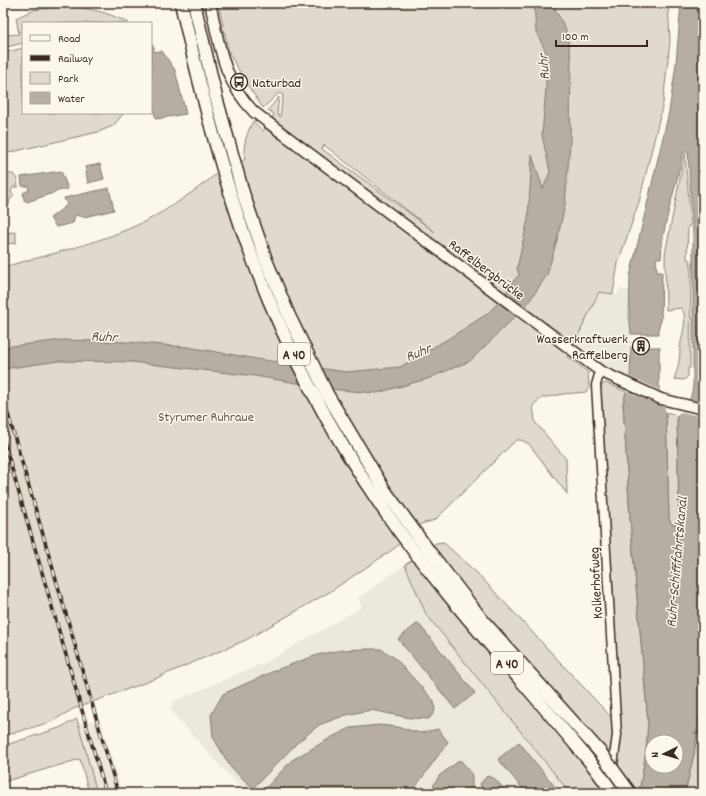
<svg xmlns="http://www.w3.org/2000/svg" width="706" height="796" viewBox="0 0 706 796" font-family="Dekko,sans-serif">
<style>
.built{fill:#ede8dd}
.green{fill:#dfd9ce;stroke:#8d8276;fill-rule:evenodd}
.water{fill:#b6aea2;stroke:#85796d;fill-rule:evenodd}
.pier{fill:#fbf7ec}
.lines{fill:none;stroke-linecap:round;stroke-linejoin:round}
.stream{stroke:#85796d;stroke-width:2}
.minor-casing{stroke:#3b2a1e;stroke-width:11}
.major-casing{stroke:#3b2a1e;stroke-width:13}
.highway-casing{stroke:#3b2a1e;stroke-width:15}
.minor{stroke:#fbf7ec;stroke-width:8}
.major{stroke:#fbf7ec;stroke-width:10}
.highway{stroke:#fbf7ec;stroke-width:12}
.rail-casing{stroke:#3b2a1e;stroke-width:3.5}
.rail{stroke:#fbf7ec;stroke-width:2;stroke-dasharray:6;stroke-linecap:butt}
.highway-bridge-casing{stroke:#3b2a1e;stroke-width:15;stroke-linecap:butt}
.highway-bridge{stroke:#fbf7ec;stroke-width:12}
.labels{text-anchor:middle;stroke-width:3;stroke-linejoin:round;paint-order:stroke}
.shield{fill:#fbf7ec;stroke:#75685c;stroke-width:1}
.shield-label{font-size:13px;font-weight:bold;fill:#3b2a1e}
.poi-label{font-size:14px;fill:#3b2a1e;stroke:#fbf7ec;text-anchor:start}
.street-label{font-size:14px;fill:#3b2a1e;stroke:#fbf7ec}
.park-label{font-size:14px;fill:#64564a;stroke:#fbf7ec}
.water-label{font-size:15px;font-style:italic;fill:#605246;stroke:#fbf7ec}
</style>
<rect width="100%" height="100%" fill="#fbf7ec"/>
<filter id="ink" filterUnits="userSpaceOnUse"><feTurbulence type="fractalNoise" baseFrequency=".025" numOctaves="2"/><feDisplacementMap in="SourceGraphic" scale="8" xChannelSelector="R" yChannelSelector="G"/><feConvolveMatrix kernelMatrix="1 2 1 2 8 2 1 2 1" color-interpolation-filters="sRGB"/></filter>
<g filter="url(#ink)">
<g class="built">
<polygon points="619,289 629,290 629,320 630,322 631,334 630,377 599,363 583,350 573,346 599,292 617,295"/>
<polygon points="405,565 426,614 570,793 245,793 174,715 171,708 172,702 266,662 362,607 358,598"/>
<polygon points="100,719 122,793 97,793 78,724"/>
</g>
<g class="green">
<path d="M218,3H668L670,41L663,103L639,202L618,263L613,294L599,292L568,357L588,372L589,388L586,392L563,394L542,398L533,405L535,422L566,459L567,494L529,444L521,440H516L435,520L421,524L395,548L331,591L246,640L147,682L73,709L51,722L3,736V267C51,254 101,243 146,221C171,208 193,192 215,175L223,176L245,159C242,146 247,133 253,121L263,131L266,127L276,123L272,119L274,114L268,110L279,97L277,114L280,117L283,95L279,93L263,108L246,83L229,53ZM324,145L435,232L322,149Z"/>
<path d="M65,6C90,8 107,12 129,23H23V43L3,48V20L8,35L19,34L16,18L33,10Z"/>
<polygon points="23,48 23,113 124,113 113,126 98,132 3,154 3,53"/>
<path d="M685,153L691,225L688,226L687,259L690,260L691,266L690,368H688V376L684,380L674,379C678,369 680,359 680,348C681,338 689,317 681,308L666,310L665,254Z"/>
<polygon points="8,174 13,174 17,179 18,187 13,187 11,192 14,196 10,199 9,205 3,199 4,186 3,177"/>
<polygon points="16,232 16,243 3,244 3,233"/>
<path d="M606,383L627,392L623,403L630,518L648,722L646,752L639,793H570L426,614L405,565L436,543L443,542L480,576L612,718L603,533L600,498L607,497L600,398C600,392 598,385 606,383Z"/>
<polygon points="666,412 677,415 679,514 677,523 673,525 670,522 669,517"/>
<polygon points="703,692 703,793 685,793 694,754"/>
<polygon points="77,719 97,793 89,793 80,759 3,782 3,746 59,728"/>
</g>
<g class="water">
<polygon points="534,3 552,3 566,30 571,58 570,143 565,205 557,240 547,275 526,306 470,361 427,379 377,393 339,390 255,376 131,362 59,361 3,369 3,347 63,340 126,342 188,347 257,359 346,372 400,367 451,337 487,314 506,295 508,287 519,275 517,268 528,219 532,155 543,189 550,172 542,135 546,88 546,52 536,32"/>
<path d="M681,3H703V692L694,754L685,793H639L646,752L648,722L630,518L623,403L630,377L631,347H660L659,352V388L666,412L669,517L670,522L674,525L677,523L679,514L677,415C688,407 691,399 693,386V234L688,152L686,151L683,153C677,186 662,224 661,258H656L657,272H662L661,321L659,326V334H631L630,322L629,321L630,276L669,112L676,64ZM652,742H676V766H652Z"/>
<polygon points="151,43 154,47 154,50 151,52 162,51 175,70 186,114 156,119 151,101"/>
<polygon points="100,164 104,179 88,183 85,167"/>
<polygon points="61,171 68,189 53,192 53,193 27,202 24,200 23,193 29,190 28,186 22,186 21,177"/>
<polygon points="109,188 114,210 84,217 75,215 73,223 56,227 50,218 67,205 64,198"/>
<polygon points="418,623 475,693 455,709 398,639"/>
<polygon points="365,649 381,649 395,658 434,701 435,711 429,719 410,718 371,710 346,715 319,725 298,742 253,788 231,768 213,737 211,715 223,694 276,670 317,655 341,650"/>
<polygon points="379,725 398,727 420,733 438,729 448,742 411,793 261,793 292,760 332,737 350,728"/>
<polygon points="519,742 560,793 526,793 498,759"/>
<polygon points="460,760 472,773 472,786 474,793 429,793 439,776"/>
<polygon points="487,776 494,778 508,793 484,793 480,784"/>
</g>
<g class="pier">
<polygon points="628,376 662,391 668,413 666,412 664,407 625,391"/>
<polygon points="689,399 703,402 703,417 681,412 677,415 675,415"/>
</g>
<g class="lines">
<polyline class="stream" points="695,733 703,731"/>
<g class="minor-casing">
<polyline id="minor" points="600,371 596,385 617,735 611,780 607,788"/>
</g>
<g class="major-casing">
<path id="major" d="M210,3C220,46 222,79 254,112L600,371L661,399L703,409"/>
</g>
<g class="highway-casing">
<g id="highway">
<path d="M181,3C198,78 216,153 241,226C275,326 324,423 384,510C448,602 525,682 595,768"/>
<polyline points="194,3 216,97 243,193 266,260 289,316 327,394 385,491 428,550 483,621 600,752"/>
</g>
</g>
<use href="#minor" class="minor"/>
<use href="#major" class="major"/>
<use href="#highway" class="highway"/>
<g class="rail-casing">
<g id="rail">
<polyline points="3,397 118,793"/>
<polyline points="3,438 106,793"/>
</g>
</g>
<use href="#rail" class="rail"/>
<g class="highway-bridge-casing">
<g id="highway-bridge">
<polyline points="600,752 630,793"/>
<polyline points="595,768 613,793"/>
</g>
</g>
<use href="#highway-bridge" class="highway-bridge"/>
</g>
</g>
<defs>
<g id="bus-ring" transform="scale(0.9)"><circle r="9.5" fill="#fbf7ec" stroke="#3b2a1e" stroke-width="1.5"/><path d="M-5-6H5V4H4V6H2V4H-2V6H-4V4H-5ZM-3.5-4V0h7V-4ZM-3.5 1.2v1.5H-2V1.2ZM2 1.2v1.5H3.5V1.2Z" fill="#3b2a1e"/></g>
<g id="building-ring" transform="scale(0.9)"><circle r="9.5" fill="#fbf7ec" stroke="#3b2a1e" stroke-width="1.5"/><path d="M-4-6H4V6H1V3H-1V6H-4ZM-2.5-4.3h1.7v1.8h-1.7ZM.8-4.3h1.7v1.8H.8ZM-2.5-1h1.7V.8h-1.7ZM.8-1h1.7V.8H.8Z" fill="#3b2a1e"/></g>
</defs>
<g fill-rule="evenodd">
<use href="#bus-ring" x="239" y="82"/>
<use href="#building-ring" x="641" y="346"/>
</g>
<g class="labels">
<g class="shield">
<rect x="278" y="343" width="32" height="22" rx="3"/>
<rect x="491" y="652" width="32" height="22" rx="3"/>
</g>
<g class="shield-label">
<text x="294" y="359">A 40</text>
<text x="507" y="668">A 40</text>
</g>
<g class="poi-label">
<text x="252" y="87">Naturbad</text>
<text x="628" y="343" text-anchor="end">Wasserkraftwerk<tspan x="628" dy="16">Raffelberg</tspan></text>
</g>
<g class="street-label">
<text transform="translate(487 269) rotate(37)" y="5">Raffelbergbrücke</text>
<text transform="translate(595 583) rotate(-93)" y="5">Kolkerhofweg</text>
</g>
<g class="park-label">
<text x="206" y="421">Styrumer Ruhraue</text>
</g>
<g class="water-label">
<text transform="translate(543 67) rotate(-94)" y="5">Ruhr</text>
<text transform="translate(104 336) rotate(3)" y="5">Ruhr</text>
<text transform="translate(418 352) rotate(-22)" y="5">Ruhr</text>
<text transform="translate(676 562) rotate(-85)" y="5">Ruhr-Schifffahrtskanal</text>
</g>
</g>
<rect width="706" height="796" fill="none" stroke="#fbf7ec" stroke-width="16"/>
<rect x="8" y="8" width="690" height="780" fill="none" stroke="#3b2a1e" stroke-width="1.5" filter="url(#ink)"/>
<rect x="22" y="22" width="130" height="92" fill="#fbf7ec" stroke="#aea59a"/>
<rect x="30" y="35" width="20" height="6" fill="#fbf7ec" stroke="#aea59a"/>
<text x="58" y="42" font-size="12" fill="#3b2a1e">Road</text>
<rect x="30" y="55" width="20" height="6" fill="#3b2a1e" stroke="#aea59a"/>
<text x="58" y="62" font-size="12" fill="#3b2a1e">Railway</text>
<rect x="30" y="72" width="20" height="12" fill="#dfd9ce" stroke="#aea59a"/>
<text x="58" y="82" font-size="12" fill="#3b2a1e">Park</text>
<rect x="30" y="92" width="20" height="12" fill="#b6aea2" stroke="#aea59a"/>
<text x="58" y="102" font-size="12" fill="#3b2a1e">Water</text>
<g transform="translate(664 754) rotate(265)"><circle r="19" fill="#fbf7ec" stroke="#aea59a"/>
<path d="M0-3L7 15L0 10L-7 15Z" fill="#3b2a1e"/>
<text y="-6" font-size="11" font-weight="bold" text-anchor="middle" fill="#3b2a1e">N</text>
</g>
<path d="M556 40v6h91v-6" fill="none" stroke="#3b2a1e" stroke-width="2"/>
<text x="562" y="40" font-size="12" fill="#3b2a1e" stroke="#fbf7ec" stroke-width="3" paint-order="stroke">100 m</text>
</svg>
